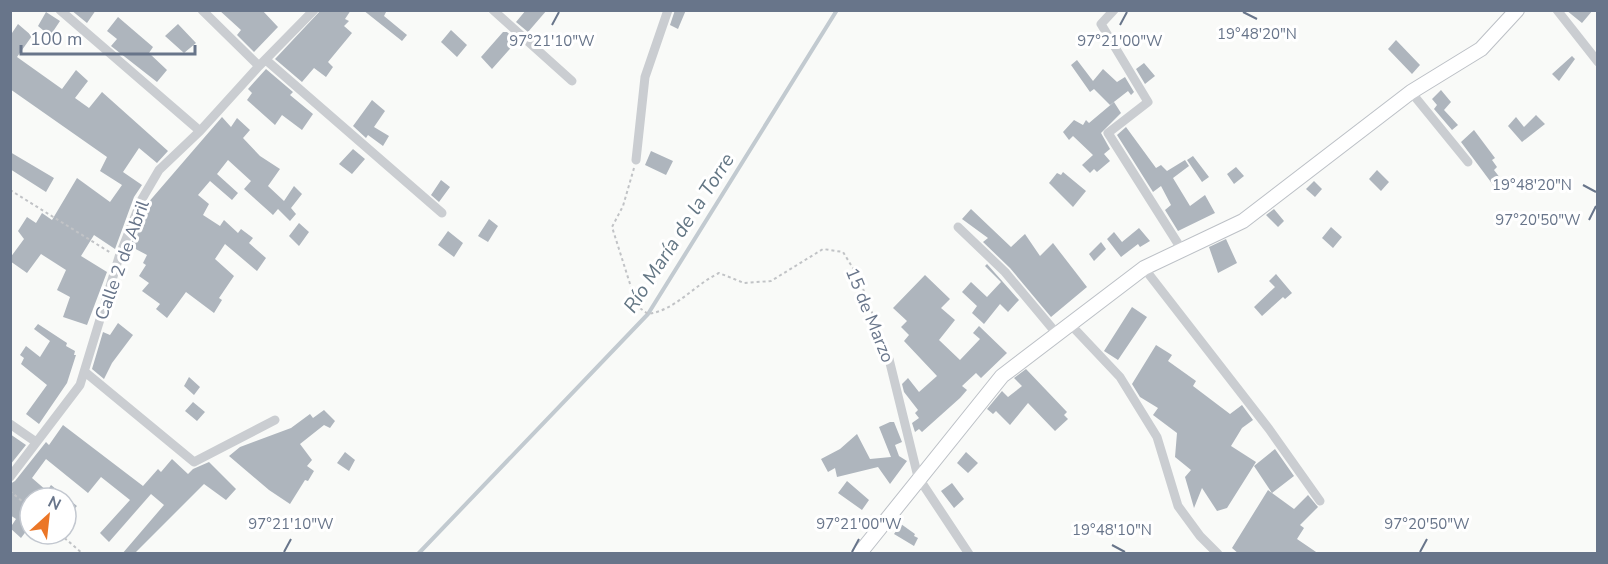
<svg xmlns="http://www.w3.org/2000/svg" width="1608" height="564" font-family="'Nunito Sans',sans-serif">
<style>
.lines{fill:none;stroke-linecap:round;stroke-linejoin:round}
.stream{stroke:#c2cad0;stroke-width:4}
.building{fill:#aeb5bd}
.secondary-casing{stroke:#bcc0c6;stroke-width:16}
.path{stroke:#c1c3c6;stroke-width:2;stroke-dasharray:3 3;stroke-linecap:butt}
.minor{stroke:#cacdd1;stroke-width:9}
.secondary{stroke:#fff;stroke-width:14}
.ticks{fill:none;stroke:#68758a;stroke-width:2}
.labels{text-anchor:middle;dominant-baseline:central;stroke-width:6;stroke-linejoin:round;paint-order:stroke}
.street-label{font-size:18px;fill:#68758a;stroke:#fff}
.water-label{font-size:20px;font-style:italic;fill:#637684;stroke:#fff}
.ticks-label{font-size:15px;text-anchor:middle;fill:#68758a;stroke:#fff;stroke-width:6;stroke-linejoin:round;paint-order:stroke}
</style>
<rect width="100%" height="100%" fill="#f9faf8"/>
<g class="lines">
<path class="stream" d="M418 554 648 314 837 10"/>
</g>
<path class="building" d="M71 10H96L87 23Z
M219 10H262L278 27 254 52 237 35 241 30Z
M321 10H351L345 19 349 21 344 26 352 33 328 62 333 67 326 77 314 68 302 82 275 59Z
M363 10H387L384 16 407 35 402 41Z
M526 10H547L528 32 516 22Z
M675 10H686L678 29 670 25Z
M1566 10H1593L1582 23Z
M46 12 60 21 50 36 38 26Z
M118 17 153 47 149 53 167 70 157 82 111 46 117 39 107 31Z
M18 24 32 36 17 57 62 89 76 70 88 81 75 98 89 108 102 92 168 151 157 163 139 148 123 172 142 185 134 197 115 249 94 235 81 256 107 272 87 325 63 317 70 297 57 290 66 270 41 254 27 273 10 261V258L24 239 18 231 27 217 36 223 42 213 52 220 77 178 110 202 122 185 100 171 107 157 10 89V36Z
M178 24 196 43 184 53 165 36Z
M451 30 467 45 457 57 441 42Z
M503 32H507L517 41 492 69 481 57Z
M1396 40 1420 65 1412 74 1388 49Z
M1572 56 1575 59 1559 81 1552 74Z
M1077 60 1093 81 1103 69 1117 82 1125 77 1134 92 1131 95 1128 91 1110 105 1094 89 1090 92 1071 65Z
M1144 63 1155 76 1145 84 1136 69Z
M266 69 293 92 290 95 313 114 302 130 282 115 275 125 247 100 252 93 248 89Z
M1441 90 1451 102 1444 110 1458 125 1452 130 1434 109 1437 105 1432 99Z
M372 100 385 111 374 127 389 136 383 146 368 135 366 138 353 126Z
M1114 102 1121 113 1101 133 1110 149 1104 154 1110 161 1097 172 1094 169 1090 173 1082 165 1093 155 1073 136 1069 140 1063 132 1074 120 1083 125 1086 120 1089 123Z
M1536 115 1545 124 1522 142 1508 126 1516 117 1524 127Z
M222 117 231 127 237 118 250 130 243 138 260 156 280 169 268 186 284 201 294 186 302 194 291 208 296 214 290 221 278 209 273 215 244 189 251 181 228 160 217 174 238 193 232 200 210 181 198 195 209 204 203 215 220 226 224 220 238 233 241 229 253 238 249 243 266 258 257 271 225 244 215 259 234 276 219 298 222 300 214 313 186 292 167 318 156 309 160 304 142 291 149 283 139 276 146 265 143 263 147 255 130 246 147 204Z
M1126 127 1156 168 1161 165 1167 171 1185 160 1189 166 1173 178 1190 206 1205 195 1215 213 1178 231 1165 210 1171 205 1161 186 1153 192 1117 135Z
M1474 130 1495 158 1492 160 1497 167 1494 170 1507 187 1499 193 1461 142Z
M353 149 365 159 352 174 339 164Z
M651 151 673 161 666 175 645 165Z
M10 152 54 178 46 192 10 169Z
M1193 156 1209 177 1202 182 1187 160Z
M1236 167 1244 176 1234 184 1227 174Z
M1377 170 1389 182 1381 191 1369 179Z
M1063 172 1086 191 1073 207 1049 183 1057 173 1061 175Z
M441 180 450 187 439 202 431 195Z
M1314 181 1322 189 1315 197 1306 189Z
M971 209 1011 247 1025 234 1040 256 1053 243 1087 287 1051 317 1010 268 983 242 988 238 962 219Z
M1274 209 1284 221 1278 227 1266 215Z
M489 219 498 226 488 242 478 236Z
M299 223 309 232 299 246 289 236Z
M1331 227 1342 237 1333 248 1322 238Z
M1139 228 1150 241 1140 247 1138 244 1121 257 1107 239 1114 232 1122 242Z
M448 231 463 243 454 257 438 245Z
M1226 239 1237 263 1218 273 1209 247Z
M1101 242 1106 249 1094 261 1089 254Z
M987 264 1019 300 1008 312 1000 304 984 324 972 313 977 306 962 292 971 282 987 297 1001 282 985 266Z
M1276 274 1292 293 1285 299 1283 297 1262 316 1254 307 1275 287 1269 281Z
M925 275 950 299 941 308 955 320 939 340 960 360 980 339 973 333 979 326 1007 353 981 378 976 373 962 386 967 390 960 398 922 432 919 429 915 432 912 423 919 418 915 413 918 410 904 392 902 384 908 378 919 392 937 376 904 341 909 335 901 327 907 321 893 308Z
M1132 307 1147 317 1118 360 1104 351Z
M118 323 133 335 112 363 104 379 92 369 103 332 110 335Z
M38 324 67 343 66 346 75 351 74 355H76L67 383 39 424 26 414 47 385 21 364 24 358 20 355 26 346 40 357 50 341 34 329Z
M1156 345 1172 355 1168 361 1196 381 1193 386 1230 414 1242 405 1253 420 1242 428 1231 446 1256 462 1227 508 1217 511 1202 488 1194 508 1185 477 1191 470 1175 457 1177 433 1153 415 1158 408 1140 397 1132 384Z
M1026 369 1067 412 1064 415 1068 419 1055 431 1028 403 1010 425 996 411 993 414 987 409 1002 391 1008 397 1022 386 1014 378Z
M189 377 200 387 194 395 184 386Z
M193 402 205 412 197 421 185 411Z
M324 410 335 421 330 428 324 425 300 444 312 460 307 466 314 471 308 481 305 480 290 504 269 490 229 456 240 447 291 428 310 414 313 418Z
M890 422H894L902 442 895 445 899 456 907 461 890 484 878 467 837 477 835 468 828 472 821 459 840 449 857 434 870 459 891 457 879 427Z
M63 425 143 486 158 469 161 472 172 459 188 474 193 469 209 462 236 489 226 500 204 484 134 554H122L164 505 151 494 109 542 100 533 130 500 101 477 88 493 46 459 32 478 47 491 51 485 77 506 66 518V498H30V526L21 538 10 528 16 519 10 515V484L15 481 46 442 49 445Z
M10 434 26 445 10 465Z
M1275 449 1294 476 1272 493 1294 509 1308 495 1318 507 1300 525 1304 528 1297 539 1319 554H1239L1232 548 1268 490 1272 493 1254 466Z
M345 452 355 460 349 471 337 463Z
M966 452 978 463 968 473 957 463Z
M847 481 869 500 862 510 838 493Z
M952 483 964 499 954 508 941 491Z
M901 524 915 534 914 536 918 538 914 546 894 534Z"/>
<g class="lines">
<defs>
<path id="secondary" d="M859 554 1002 376 1144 268 1243 221 1411 92 1481 49 1517 10"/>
</defs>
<use href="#secondary" class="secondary-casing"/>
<path class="path" d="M634 168 623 206 612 227 637 306 648 314C676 310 694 285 719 273L744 283 771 281 823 249 843 252 859 278 886 350
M10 190 111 253
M10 491 30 508
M60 534 83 554"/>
<path class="minor" d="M60 10 200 131
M202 10 259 66
M493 10 572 81
M1114 10 1101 24 1148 102 1108 133 1182 250
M1557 10 1598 62
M266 60 442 213
M1411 92 1468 162
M636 160 645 77 668 10
M958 227 1005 272 1057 334
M1144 268 1269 429 1320 501
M1069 323 1120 377 1157 437 1178 506 1200 536 1218 554
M889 359 918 477 969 554
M85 372 194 462 275 420
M10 424 36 442
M10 477 80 385 119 257 142 199 159 170 200 131 259 66 314 10"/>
<use href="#secondary" class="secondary"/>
</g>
<path class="ticks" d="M1243 12 1257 19M552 25 559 12M1120 25 1127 12M1583 185 1596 192M1589 220 1596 206M1112 545 1125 552M284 552 291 539M852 552 859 539M1420 552 1427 539"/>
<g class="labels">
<g class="street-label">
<text transform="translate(122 260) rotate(-70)">Calle 2 de Abril</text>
<text transform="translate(870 315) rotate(68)">15 de Marzo</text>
</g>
<g class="water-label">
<text transform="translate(679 233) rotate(-57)">Río María de la Torre</text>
</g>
</g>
<g class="ticks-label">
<text x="1257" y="39">19°48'20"N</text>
<text x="552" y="46">97°21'10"W</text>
<text x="1120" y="46">97°21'00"W</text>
<text x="1532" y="190">19°48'20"N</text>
<text x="1538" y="225">97°20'50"W</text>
<text x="291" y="529">97°21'10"W</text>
<text x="859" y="529">97°21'00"W</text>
<text x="1427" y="529">97°20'50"W</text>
<text x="1112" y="535">19°48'10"N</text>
</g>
<rect width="1608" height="564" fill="none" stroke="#68758a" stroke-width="24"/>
<g transform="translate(48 516) rotate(27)"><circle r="28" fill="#ffffff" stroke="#c3c8d0" stroke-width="1.5"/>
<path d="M0-4.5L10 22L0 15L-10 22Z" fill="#eb7627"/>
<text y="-9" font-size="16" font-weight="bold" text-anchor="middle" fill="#68758a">N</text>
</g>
<path d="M21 45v9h174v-9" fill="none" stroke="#68758a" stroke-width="3"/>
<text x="30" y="45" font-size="18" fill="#68758a" stroke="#ffffff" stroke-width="4.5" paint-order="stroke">100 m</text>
</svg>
